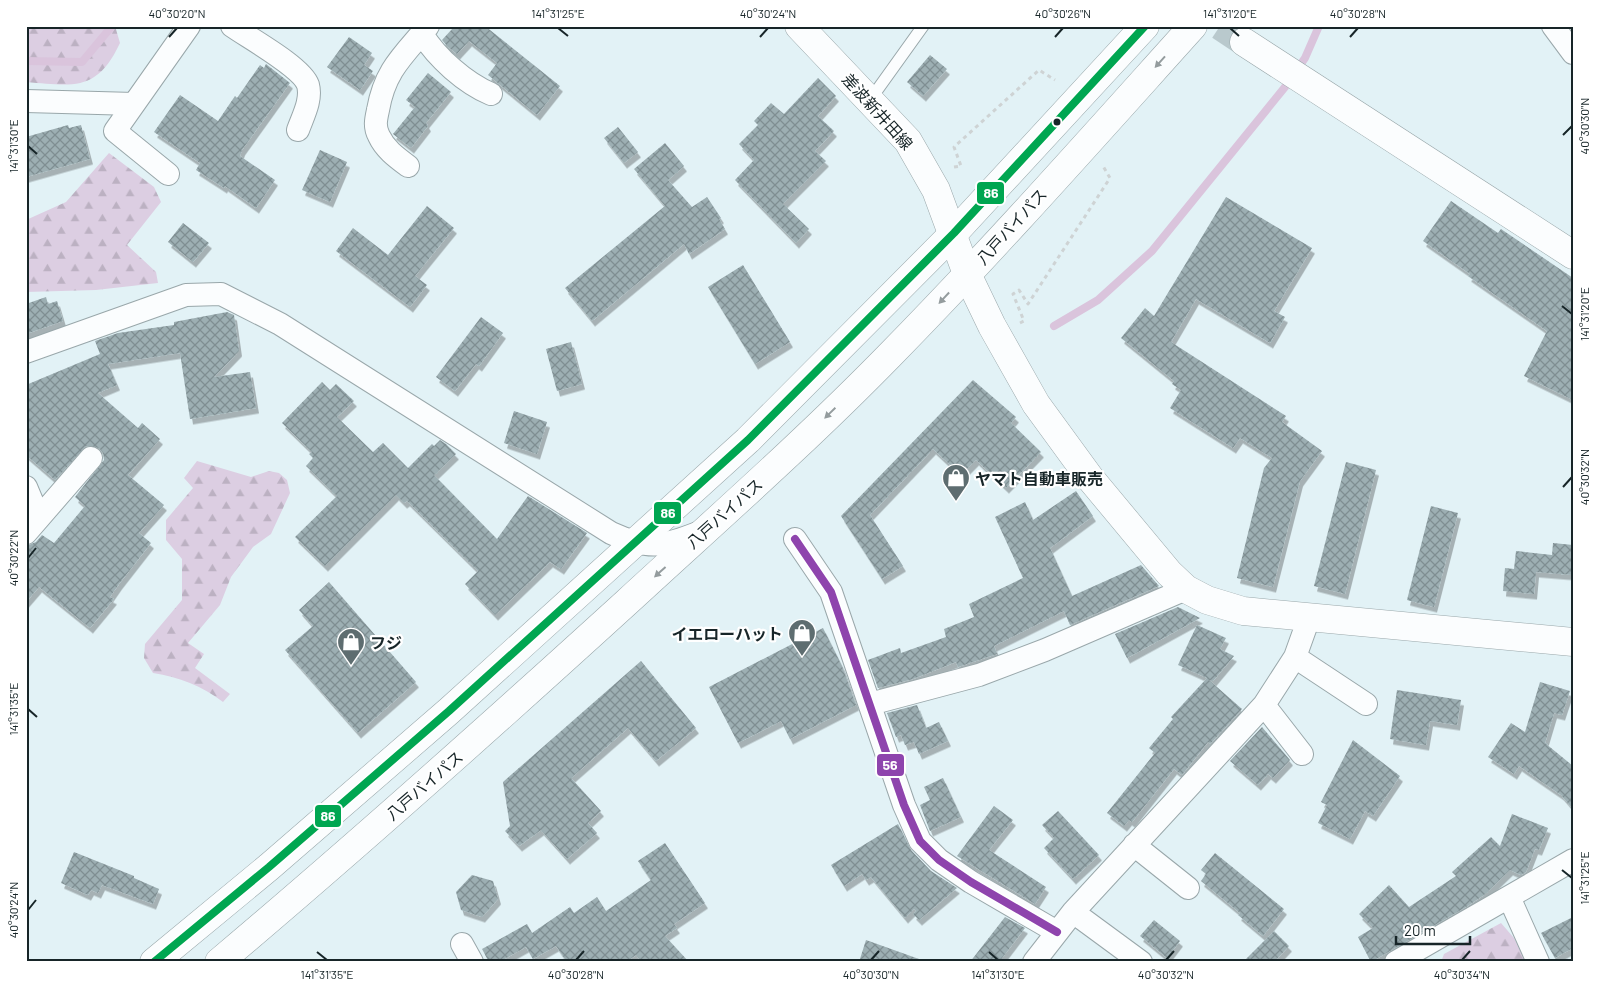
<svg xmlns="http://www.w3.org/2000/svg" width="1599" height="988" font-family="Barlow,'Noto Sans JP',sans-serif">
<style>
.forest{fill:url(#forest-firs)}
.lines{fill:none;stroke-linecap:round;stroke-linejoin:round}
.stream{stroke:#dac4dc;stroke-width:8}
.building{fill:url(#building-cross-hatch);filter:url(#shadow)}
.secondary-tunnel{stroke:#b9c9cd;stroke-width:28;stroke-dasharray:28 14;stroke-linecap:butt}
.lane-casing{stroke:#99a7aa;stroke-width:13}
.street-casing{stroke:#99a7aa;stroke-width:24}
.secondary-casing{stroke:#99a7aa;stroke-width:29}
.highway-casing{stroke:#99a7aa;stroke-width:29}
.path{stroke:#ced3d4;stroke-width:3;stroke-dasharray:4 4;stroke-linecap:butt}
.lane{stroke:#fbfdfe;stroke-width:11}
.street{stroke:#fbfdfe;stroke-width:22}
.secondary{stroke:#fbfdfe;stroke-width:28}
.highway{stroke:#fbfdfe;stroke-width:28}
.bus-1-casing{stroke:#fff;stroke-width:11}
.bus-2-casing{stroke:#fff;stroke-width:11}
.bus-1{stroke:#00a651;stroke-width:8}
.bus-2{stroke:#8e44ad;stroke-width:8}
.oneway{fill:#949c9e}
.ticks{fill:none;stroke:#172528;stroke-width:2}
.bus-dot{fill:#172528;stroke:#fff;stroke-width:2}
.labels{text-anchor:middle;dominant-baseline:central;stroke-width:4.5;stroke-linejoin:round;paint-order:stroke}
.street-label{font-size:16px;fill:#172528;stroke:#fff}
.poi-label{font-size:16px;font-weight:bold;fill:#172528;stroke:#fff;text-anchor:start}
.line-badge{stroke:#fff;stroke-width:2}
.badge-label{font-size:14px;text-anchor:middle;font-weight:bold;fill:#fff}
.neatline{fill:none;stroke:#172528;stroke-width:2}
.ticks-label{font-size:12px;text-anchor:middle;fill:#172528}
</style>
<defs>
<pattern id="forest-firs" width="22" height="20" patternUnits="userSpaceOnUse" patternTransform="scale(1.25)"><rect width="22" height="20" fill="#dccee2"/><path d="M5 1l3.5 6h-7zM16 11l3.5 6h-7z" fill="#bcb1c2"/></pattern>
<pattern id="building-cross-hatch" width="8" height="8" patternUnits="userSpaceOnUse" patternTransform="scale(1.25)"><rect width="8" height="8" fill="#9dafb3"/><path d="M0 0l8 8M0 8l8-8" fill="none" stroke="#7f8e92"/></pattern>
<filter id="shadow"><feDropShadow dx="3" dy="5.5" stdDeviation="0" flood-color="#0004"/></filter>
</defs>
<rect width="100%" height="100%" fill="#e2f2f6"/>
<path class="forest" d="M26 26H115L120 43C97 92 74 86 26 82Z
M109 153 154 187 161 202 127 245 156 272 158 283 96 290 26 292V220L66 202Z
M197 461 251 477 269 471 279 473 287 480 290 493 271 534 253 547 231 577 220 605 188 643 204 654 195 668 230 694 223 702C202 686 179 677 153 673L144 658 145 644 182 600V559L166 540V520L193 488 184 478Z
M1501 923 1514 938 1526 962H1441L1444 954Z"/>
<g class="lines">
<path class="stream" d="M26 61 82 62 112 26
M1054 326 1098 300 1152 251 1285 87 1305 58 1319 26"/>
</g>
<path class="building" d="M450 26H485L560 86 537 115 488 75 497 63 469 41 457 54 447 46 442 40 453 28Z
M349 37 372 53 364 65 373 71 360 90 327 67Z
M930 55 947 69 923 96 907 82Z
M266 64 290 83 242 150 240 156 275 180 256 208 225 186 224 188 196 170 200 163 154 132 180 95 218 121 235 96 237 98 260 65 264 68Z
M428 73 451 92 426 123 428 126 411 148 393 134 415 107 406 100Z
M818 78 836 96 818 116 834 131 815 151 826 161 783 204 809 229 796 243 735 180 754 160 739 144 758 125 754 121 771 103 784 114Z
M68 125 69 128 81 125 90 159 26 177V137Z
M618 127 638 152 624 163 604 138Z
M665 143 684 166 668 180 692 207 707 197 721 218 719 219 725 229 689 254 684 244 592 321 565 288 665 206 634 169Z
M320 150 347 162 330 202 302 190Z
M1226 197 1312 248 1274 311 1285 317 1270 343 1196 299 1171 342 1286 416 1282 422 1322 451 1300 481 1273 587 1237 578 1264 468 1272 458 1240 438 1233 448 1170 408 1181 390 1172 384 1174 381 1121 338 1145 308 1154 316Z
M1451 201 1498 233 1501 229 1573 278V400L1524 376 1547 331 1468 276 1470 274 1423 241Z
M427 206 454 228 415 276 427 285 410 307 336 251 353 228 388 255Z
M183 223 209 243 193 262 168 242Z
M743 265 790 342 755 364 708 287Z
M46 297 48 304 57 301 63 321 26 334V304Z
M227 312 234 315 239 351 214 377 250 372 256 408 190 419 180 353 108 364 117 385 98 393 138 428 142 423 160 439 128 475 164 505 139 533 151 543 119 584 110 597 114 599 90 628 39 587 26 602V546L36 542 42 535 54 543 85 506 75 497 104 460 103 453 99 448 86 446 55 480 26 455V385L100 354 95 341 118 333 174 325V322Z
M481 317 503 333 479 366 476 364 455 391 436 377Z
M571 342 582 384 557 391 546 349Z
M973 380 1016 417 1011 423 1041 452 1006 488 976 460 961 475 933 449 870 515 903 566 882 579 841 516Z
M322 382 330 390 336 384 354 401 337 417 373 452 383 443 408 468 432 444 434 446 440 440 446 444 456 454 434 475 497 539 528 496 587 533 561 569 550 562 495 615 465 584 478 571 407 501 404 503 396 495 325 566 295 537 337 496 306 466 313 458 309 454 312 452 282 423Z
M514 411 547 422 537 454 504 443Z
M1346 462 1376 470 1345 594 1314 586Z
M1076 491 1093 516 1050 548 1072 596 1141 565 1159 586 1070 625 1064 611 994 646 997 654 958 667 956 662 913 679 878 688 868 660 900 648 901 653 946 637 944 629 974 617 969 604 1023 578 995 517 1025 502 1033 520Z
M1431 506 1458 513 1434 607 1407 600Z
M1553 543 1573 545V575L1536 572 1534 594 1503 591 1505 568 1514 569 1516 551 1552 555Z
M329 582 416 682 358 733 285 650 313 626 299 610Z
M1178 607 1200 618 1127 658 1115 634Z
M1197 625 1226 638 1220 649 1234 656 1213 681 1209 680 1242 709 1210 744 1208 742 1182 775 1174 769 1132 822 1129 820 1124 826 1107 813 1155 753 1149 748 1173 719 1171 717 1207 678 1178 665Z
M823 628 842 666 856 705 790 739 781 721 738 743 709 687Z
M641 661 696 728 656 761 628 728 571 778 601 811 588 823 597 833 567 859 541 830 519 846 505 831 510 826 503 782Z
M1540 682 1570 691 1562 715 1554 713 1545 743 1573 766V809L1561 795 1519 766 1514 774 1488 757 1511 723 1525 732Z
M1397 690 1461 700 1457 725 1430 721 1426 745 1390 739Z
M917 705 926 728 939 722 948 741 919 754 914 742 905 745 901 735 896 737 887 713Z
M1262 727 1290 760 1273 778 1268 774 1258 785 1230 761Z
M1353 740 1400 776 1373 816 1365 811 1350 839 1318 823 1327 805 1321 802Z
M943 778 961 817 930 831 920 805 930 800 924 787Z
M994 806 1013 820 989 850 1046 887 1035 904 957 856Z
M1058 811 1099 855 1073 879 1044 848 1054 838 1042 825Z
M1512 814 1548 828 1539 850 1535 849 1526 872 1521 875 1510 870 1484 895 1466 907 1371 962 1358 937 1373 928 1359 914 1389 885 1409 907 1456 876 1452 872 1491 837 1500 846Z
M898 824 911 850 931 871 957 888 919 920 913 914 916 911 914 909 905 918 871 877 866 880 862 874 844 886 831 865Z
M665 843 705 903 674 924 677 928 665 936 689 962H642L636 955 626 962H567L556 946 533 959 526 947 499 962H489L482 949 527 924 532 933 570 907 574 913 597 897 606 911 651 880 638 861Z
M74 852 134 876V878L159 889 153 904 102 885 98 893 91 890 88 895 61 883Z
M1215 853 1284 909 1263 936 1238 915 1240 913 1201 881 1206 874 1201 870Z
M472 875 493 881 498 899 482 917 461 910 456 892Z
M1005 917 1025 928 999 962H970Z
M1573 917V948L1555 958 1541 933Z
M1154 920 1180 941 1167 958 1140 936Z
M1274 931 1289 946 1274 962H1243Z
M866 940 919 959 918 962H859Z"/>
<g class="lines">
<path class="secondary-tunnel" d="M1220 26 1244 42"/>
<defs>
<path id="lane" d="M870 100 923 26"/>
<path id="street" d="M232 26C249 38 302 67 308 85 312 100 303 116 298 130
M1553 26 1573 53
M422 34C437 58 465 83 491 94
M26 101 134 104
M408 166C396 157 385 149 379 136 374 127 376 119 378 110 385 70 403 56 428 26
M168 174 115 131 189 26
M26 352 186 295 221 294 280 324 611 533C648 550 663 547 700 532
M26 487 39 518
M26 533 91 458
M795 539 831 592 904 805 920 841 939 860 971 882 1057 932
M1295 657 1366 704
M870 704 979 675 1045 650 1186 589
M1264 705 1302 754
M1134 845 1188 888
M1509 897 1538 962
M1073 912 1141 962
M462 944 472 962
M1034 962 1073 912 1264 705 1295 657 1309 618
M1396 962 1573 860"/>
<path id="secondary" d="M799 26 908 141 936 190 967 274 992 326 1036 404 1090 478 1169 573 1186 589 1207 600 1243 611 1573 642
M1244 42 1573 255"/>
<path id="highway" d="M154 962 269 867 449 711 748 440 954 233 1145 26
M219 962C358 845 493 724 627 602 715 521 805 442 889 356 994 249 1093 137 1193 26"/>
</defs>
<use href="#lane" class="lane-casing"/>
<use href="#street" class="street-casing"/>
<use href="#secondary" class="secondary-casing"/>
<use href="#highway" class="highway-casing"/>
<path class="path" d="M954 167 961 166 954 147 1039 70 1055 80
M1020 323 1024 321 1013 294 1019 290 1028 304 1110 178 1103 166"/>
<use href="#lane" class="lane"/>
<use href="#street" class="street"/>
<use href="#secondary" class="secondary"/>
<use href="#highway" class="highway"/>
<defs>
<path id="bus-1" d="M154 962 269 867 449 711 748 440 954 233 1145 26"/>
<path id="bus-2" d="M795 539 831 592 904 805 920 841 939 860 971 882 1057 932"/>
</defs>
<use href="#bus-1" class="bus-1-casing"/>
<use href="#bus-2" class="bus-2-casing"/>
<use href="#bus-1" class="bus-1"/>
<use href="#bus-2" class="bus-2"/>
</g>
<defs><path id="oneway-solid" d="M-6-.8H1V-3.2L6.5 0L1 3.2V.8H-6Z" transform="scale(1.25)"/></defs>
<g class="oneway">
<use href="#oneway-solid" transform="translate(1160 62) rotate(132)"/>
<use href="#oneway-solid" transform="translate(944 298) rotate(133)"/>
<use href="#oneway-solid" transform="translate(830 413) rotate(136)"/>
<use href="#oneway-solid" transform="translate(660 572) rotate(138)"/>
</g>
<path class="ticks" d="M558 28 568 36M1230 28 1239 36M169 37 177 28M760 37 768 28M1055 37 1063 28M1350 37 1358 28M1563 135 1572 126M28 146 37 154M1562 306 1572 314M1563 487 1572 477M28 558 36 548M28 709 37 717M1562 870 1572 878M28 910 36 900M317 952 327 960M989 952 998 960M576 960 584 951M871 960 879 951M1166 960 1174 951M1462 960 1470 951"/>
<defs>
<symbol id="shop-pin" viewBox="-11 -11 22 30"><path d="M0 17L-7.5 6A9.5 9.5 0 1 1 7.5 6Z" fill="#5e6d70" stroke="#fff"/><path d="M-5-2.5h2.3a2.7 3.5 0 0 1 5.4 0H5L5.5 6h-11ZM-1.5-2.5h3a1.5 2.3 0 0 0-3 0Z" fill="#fff"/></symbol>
</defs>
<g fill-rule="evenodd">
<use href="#shop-pin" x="940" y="462" width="32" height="43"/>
<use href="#shop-pin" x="786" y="617" width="32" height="43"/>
<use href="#shop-pin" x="335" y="626" width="32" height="43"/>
</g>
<circle class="bus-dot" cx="1057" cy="122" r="4.5"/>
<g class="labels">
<g class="street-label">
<text transform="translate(878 111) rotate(48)">差波新井田線</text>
<text transform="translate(1011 226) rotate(-48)">八戸バイパス</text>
<text transform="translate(724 513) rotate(-42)">八戸バイパス</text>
<text transform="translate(424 785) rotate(-41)">八戸バイパス</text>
</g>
<g class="poi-label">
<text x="975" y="478">ヤマト自動車販売</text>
<text x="783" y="633" text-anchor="end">イエローハット</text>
<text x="370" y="642">フジ</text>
</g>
</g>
<g class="line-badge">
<rect x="976" y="181" width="29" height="24" rx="5" fill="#00a651"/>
<rect x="653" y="501" width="29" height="24" rx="5" fill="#00a651"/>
<rect x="876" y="753" width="29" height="24" rx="5" fill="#8e44ad"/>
<rect x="314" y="804" width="28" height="24" rx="5" fill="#00a651"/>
</g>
<g class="badge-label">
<text x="991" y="198">86</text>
<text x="668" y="518">86</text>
<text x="890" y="770">56</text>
<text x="328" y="821">86</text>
</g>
<rect width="1599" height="988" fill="none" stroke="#ffffff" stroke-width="55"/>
<path d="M1396 936v8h74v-8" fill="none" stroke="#172528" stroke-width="2.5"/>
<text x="1404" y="936" font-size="15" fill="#172528" stroke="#ffffff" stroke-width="4" paint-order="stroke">20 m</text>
<rect x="28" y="28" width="1544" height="932" class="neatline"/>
<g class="ticks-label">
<text x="177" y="18">40°30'20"N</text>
<text x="558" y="18">141°31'25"E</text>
<text x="768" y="18">40°30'24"N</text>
<text x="1063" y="18">40°30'26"N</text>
<text x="1230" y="18">141°31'20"E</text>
<text x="1358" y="18">40°30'28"N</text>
<text transform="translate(1585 126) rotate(-90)" y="4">40°30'30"N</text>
<text transform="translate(14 146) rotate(-90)" y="4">141°31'30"E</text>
<text transform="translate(1585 314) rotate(-90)" y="4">141°31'20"E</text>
<text transform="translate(1585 477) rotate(-90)" y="4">40°30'32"N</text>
<text transform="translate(14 558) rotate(-90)" y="4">40°30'22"N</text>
<text transform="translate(14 709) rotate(-90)" y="4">141°31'35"E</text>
<text transform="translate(1585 878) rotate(-90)" y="4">141°31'25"E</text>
<text transform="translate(14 910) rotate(-90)" y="4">40°30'24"N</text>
<text x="327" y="979">141°31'35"E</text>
<text x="576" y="979">40°30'28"N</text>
<text x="871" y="979">40°30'30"N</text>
<text x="998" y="979">141°31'30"E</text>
<text x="1166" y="979">40°30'32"N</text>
<text x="1462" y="979">40°30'34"N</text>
</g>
</svg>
